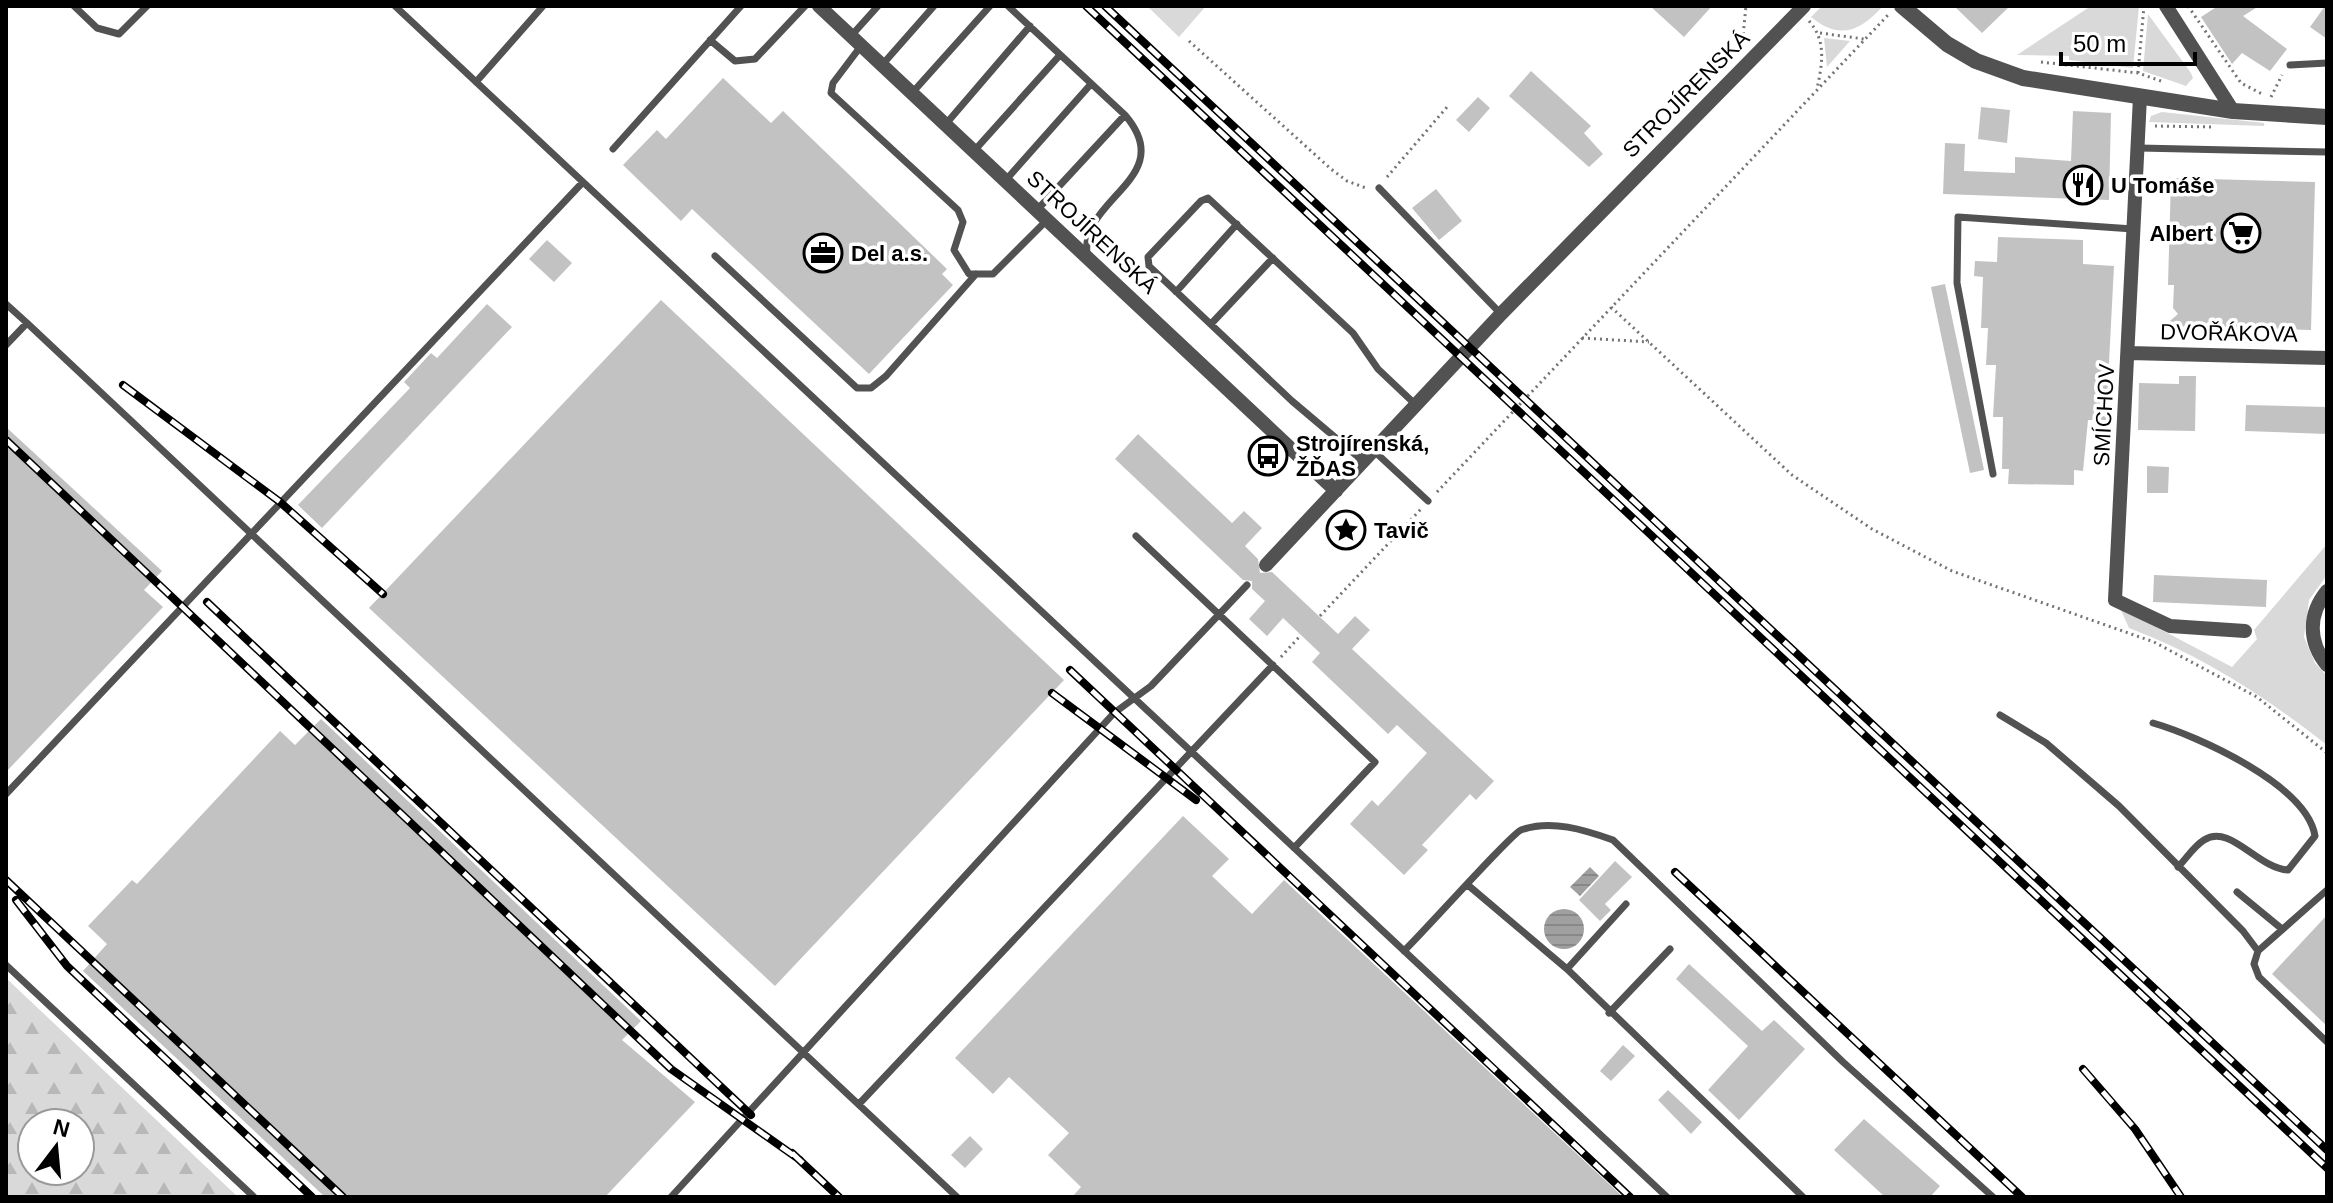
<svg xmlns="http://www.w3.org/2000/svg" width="2333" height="1203" font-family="Helvetica,sans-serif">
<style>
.green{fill:#d9d9d9}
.forest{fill:url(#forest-firs);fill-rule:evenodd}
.water{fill:url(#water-rules)}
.building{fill:#c2c2c2}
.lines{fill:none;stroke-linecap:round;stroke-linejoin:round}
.path{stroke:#747474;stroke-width:3;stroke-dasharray:2 4;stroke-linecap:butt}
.service{stroke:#525252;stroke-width:7}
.minor{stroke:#525252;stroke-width:14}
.tertiary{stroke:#525252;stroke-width:16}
.rail-casing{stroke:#000;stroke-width:8}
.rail{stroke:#fff;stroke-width:5;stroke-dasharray:15;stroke-linecap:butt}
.labels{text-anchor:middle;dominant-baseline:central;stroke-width:7;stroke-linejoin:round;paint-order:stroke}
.street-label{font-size:22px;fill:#000;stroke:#fff}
.poi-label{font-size:22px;font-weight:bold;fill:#000;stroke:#fff;text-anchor:start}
</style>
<defs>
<pattern id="forest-firs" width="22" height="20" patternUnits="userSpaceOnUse" patternTransform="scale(2)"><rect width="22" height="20" fill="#d9d9d9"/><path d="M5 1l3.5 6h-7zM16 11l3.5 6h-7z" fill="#b8b8b8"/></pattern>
<pattern id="water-rules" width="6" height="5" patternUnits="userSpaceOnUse" patternTransform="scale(2)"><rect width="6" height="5" fill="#a0a0a0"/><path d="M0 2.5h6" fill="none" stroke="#888"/></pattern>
</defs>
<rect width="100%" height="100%" fill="#fff"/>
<path class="green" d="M1147 6H1206L1179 37Z
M1822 6H1883C1860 32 1839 40 1811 17Z
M2091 6H2139L2133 68 2069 60V56L2017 55Z
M2148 14 2191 73 2193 78 2186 86 2143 71Z
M1824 38 1850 41 1827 67Z
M2162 112 2264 123V126L2149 122 2151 116Z
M2327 544V575L2309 600 2304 637 2315 663 2327 676V745C2264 696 2203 656 2129 628L2120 608 2232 667 2257 639 2254 630Z"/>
<path class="forest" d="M6 978 238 1197H6ZM32 1123H80V1171H32Z"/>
<path class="water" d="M1590 867 1599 876 1580 896 1570 887Z
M1544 929a20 20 0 1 1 40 0a20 20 0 1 1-40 0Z"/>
<path class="building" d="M1650 6H1712L1684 37Z
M1954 6H2010L1982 33Z
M2218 6H2259L2243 16 2287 49 2270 71 2242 53 2232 64 2201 17Z
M2325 6H2327V39L2310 27Z
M1531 71 1591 126 1584 133 1603 154 1589 167 1509 96Z
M723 78 771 123 783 111 947 269 942 274 953 285 869 374 692 209 681 221 623 165 657 130 666 139Z
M1478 97 1490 108 1469 132 1456 120Z
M1981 107 2010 110 2007 143 1978 139Z
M2073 111 2111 113 2109 200 1943 194 1945 143 1965 144 1964 171 2015 173V157L2071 161Z
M2171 178 2315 182 2311 330 2164 326 2178 314 2173 308 2174 285H2168Z
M1436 189 1462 221 1439 240 1412 208Z
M1998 237 2083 240V264L2114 266 2106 420H2088L2083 471 2074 470V485L2008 484 2009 469H2002L2003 417H1993L1996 365H1986L1988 328H1981L1983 277 1974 276 1975 261 1997 262Z
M547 240 572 263 554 282 529 259Z
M1945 284 1984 470 1970 473 1931 287Z
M661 300 1064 680 775 986 369 608Z
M487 304 512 327 322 528 298 505 410 388 404 382 431 353 437 358Z
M2179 376H2196L2195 431 2138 430 2139 383 2179 384Z
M2246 405 2327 407V434L2245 431Z
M6 427 162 571 144 590 163 607 6 772Z
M1138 434 1232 523 1244 511 1262 528 1245 546 1258 559 1260 573 1272 572 1338 634 1355 616 1370 630 1352 649 1494 781 1476 800 1470 794 1422 845 1428 850 1404 875 1350 824 1372 800 1378 806 1427 753 1397 725 1388 734 1312 662 1320 653 1283 618 1267 636 1249 619 1265 601 1252 589V581L1243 580 1115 459Z
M2147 466 2169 467 2168 493H2147Z
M2154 575 2267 580 2266 607 2153 602Z
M321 719 641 1021 622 1040 695 1102 605 1197H325L83 971 107 944 88 926 132 880 137 884 280 731 295 745Z
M1183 816 1229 859 1212 876 1252 914 1284 880 1623 1197H1072L1081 1187 1048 1155 1069 1133 1009 1077 993 1094 955 1058Z
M1615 861 1632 877 1605 904 1611 910 1600 921 1579 900Z
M2327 915V1026L2272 974Z
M1689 964 1762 1031 1774 1020 1805 1049 1739 1120 1708 1090 1748 1046 1676 979Z
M1623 1045 1635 1056 1611 1081 1600 1071Z
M1668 1090 1702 1122 1691 1134 1658 1100Z
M1864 1119 1940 1186 1930 1197H1885L1834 1150Z
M970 1136 983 1149 965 1168 951 1155Z"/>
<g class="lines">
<path class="path" d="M2188 6 2241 83 2264 95
M1809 21C1827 41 1822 65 1817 89
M1820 33 1864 39
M1189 41 1331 169 1347 181 1366 188
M1742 46 1746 6
M2041 62 2138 73 2164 82
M2138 73 2144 6
M2271 97 2282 75
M2155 126 2215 127
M1387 177 1447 107
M1611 307 1792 475 1872 529 1952 571 2154 642 2257 697 2327 753
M1582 338 1649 342
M1437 492 1888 15
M1320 616 1421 509
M1281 657 1300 636"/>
<path class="service" d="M74 6 97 28 119 34 147 6
M395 6 1667 1197
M1008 6 1125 115C1179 178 1080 198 1087 254
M851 36 878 6
M710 40 735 61 755 59 805 6
M861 46 833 83 831 93 958 210 963 222 954 250 969 274H993L1047 220
M882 65 934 6
M2290 65 2327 63
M476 82 543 6
M912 93 990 6
M945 125 1030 26
M2139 148 2327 152
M613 149 741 6
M974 151 1060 55
M1005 181 1091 84
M1379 188 1501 314
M1037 210 1125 115
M715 256 857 388H871L886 376 976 274
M1176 292 1237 224
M6 304 27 323
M1211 324 1273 258
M6 345 27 323 957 1197
M1374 451 1428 501
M1363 461 1292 401 1149 266 1148 257 1201 201 1208 198 1353 333 1378 369 1416 405
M1993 474 1957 283 1958 217 2133 229
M1136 536 1375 762 1294 848
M2000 715 2046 743 2119 806 2243 931 2258 951
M2153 723C2198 736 2307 785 2315 836L2288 870C2257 868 2230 823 2204 840 2194 846 2186 859 2178 867
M6 794 583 182
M1469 886 1567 969 1803 1197
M2327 890 2258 951 2254 964 2259 977 2327 1042
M2237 892 2282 929
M1404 951C1421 935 1512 833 1521 830 1551 819 1585 830 1613 840L1843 1062 1993 1197
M6 965 254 1197
M1567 969 1626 904
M1609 1013 1670 949
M859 1104 1273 665
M671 1197 1114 713 1151 686 1247 585"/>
<path class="minor" d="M819 6 1336 491
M2166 6 2233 111
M2140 97 2115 600 2170 626 2245 631
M2129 353 2327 358
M1266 565 1501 314 1804 6
M2327 591C2308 614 2308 642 2327 665"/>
<path class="tertiary" d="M1902 6 1947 44 1976 61 2023 78 2233 111 2327 117"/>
<defs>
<path id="rail" d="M1086 6 2327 1168
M1105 6 2327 1150
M123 385 280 502 383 594
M6 440 671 1069 800 1160
M207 602 751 1115
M1070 670 1630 1197
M1052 693 1196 800
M1675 872 2022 1197
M6 880 343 1197
M16 900 67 966 312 1197
M2083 1069 2135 1129 2181 1197
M792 1153 839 1197"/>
</defs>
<use href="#rail" class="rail-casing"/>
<use href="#rail" class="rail"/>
</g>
<defs>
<symbol id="restaurant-ring" viewBox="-11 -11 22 22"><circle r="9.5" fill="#fff" stroke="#000" stroke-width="1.5"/><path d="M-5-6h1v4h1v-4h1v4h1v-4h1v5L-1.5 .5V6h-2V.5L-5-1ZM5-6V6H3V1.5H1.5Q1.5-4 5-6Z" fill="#000"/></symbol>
<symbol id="supermarket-ring" viewBox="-11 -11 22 22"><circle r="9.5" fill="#fff" stroke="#000" stroke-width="1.5"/><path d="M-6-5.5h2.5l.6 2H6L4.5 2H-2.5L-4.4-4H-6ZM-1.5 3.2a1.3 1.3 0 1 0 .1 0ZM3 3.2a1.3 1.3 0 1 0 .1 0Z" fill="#000"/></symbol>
<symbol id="office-ring" viewBox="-11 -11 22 22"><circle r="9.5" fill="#fff" stroke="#000" stroke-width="1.5"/><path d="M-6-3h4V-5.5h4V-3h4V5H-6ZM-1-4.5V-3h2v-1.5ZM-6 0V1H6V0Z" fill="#000"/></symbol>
<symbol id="bus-ring" viewBox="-11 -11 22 22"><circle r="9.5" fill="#fff" stroke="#000" stroke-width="1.5"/><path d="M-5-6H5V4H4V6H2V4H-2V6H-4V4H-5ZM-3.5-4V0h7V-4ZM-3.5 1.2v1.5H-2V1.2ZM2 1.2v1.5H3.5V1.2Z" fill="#000"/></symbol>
<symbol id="sight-ring" viewBox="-11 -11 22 22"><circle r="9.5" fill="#fff" stroke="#000" stroke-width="1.5"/><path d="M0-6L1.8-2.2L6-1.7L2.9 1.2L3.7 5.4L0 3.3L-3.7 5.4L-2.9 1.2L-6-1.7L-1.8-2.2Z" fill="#000"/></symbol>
</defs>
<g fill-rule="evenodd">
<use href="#restaurant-ring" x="2061" y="163" width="44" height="44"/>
<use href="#supermarket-ring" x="2219" y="211" width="44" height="44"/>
<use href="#office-ring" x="801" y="231" width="44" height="44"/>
<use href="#bus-ring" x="1246" y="434" width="44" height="44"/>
<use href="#sight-ring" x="1324" y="508" width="44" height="44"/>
</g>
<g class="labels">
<g class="street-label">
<text transform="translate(1686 94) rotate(-45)">STROJÍRENSKÁ</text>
<text transform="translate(1092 232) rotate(43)">STROJÍRENSKÁ</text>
<text transform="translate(2229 333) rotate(1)">DVOŘÁKOVA</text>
<text transform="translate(2104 415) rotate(-87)">SMÍCHOV</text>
</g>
<g class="poi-label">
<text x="2111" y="185">U Tomáše</text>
<text x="2213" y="233" text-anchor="end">Albert</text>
<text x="851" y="253">Del a.s.</text>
<text x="1296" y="443">Strojírenská,<tspan x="1296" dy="25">ŽĎAS</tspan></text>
<text x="1374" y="530">Tavič</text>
</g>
</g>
<rect width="2333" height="1203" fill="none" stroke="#000000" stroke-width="16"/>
<g transform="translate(56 1147) rotate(16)"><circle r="38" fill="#ffffff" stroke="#999999" stroke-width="2"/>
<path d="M0-6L14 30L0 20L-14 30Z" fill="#000000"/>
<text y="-12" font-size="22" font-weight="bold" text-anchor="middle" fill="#000000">N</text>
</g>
<path d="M2061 52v12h134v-12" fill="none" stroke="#000000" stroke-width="4"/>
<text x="2073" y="52" font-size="24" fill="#000000" stroke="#ffffff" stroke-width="6" paint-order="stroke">50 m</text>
</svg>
